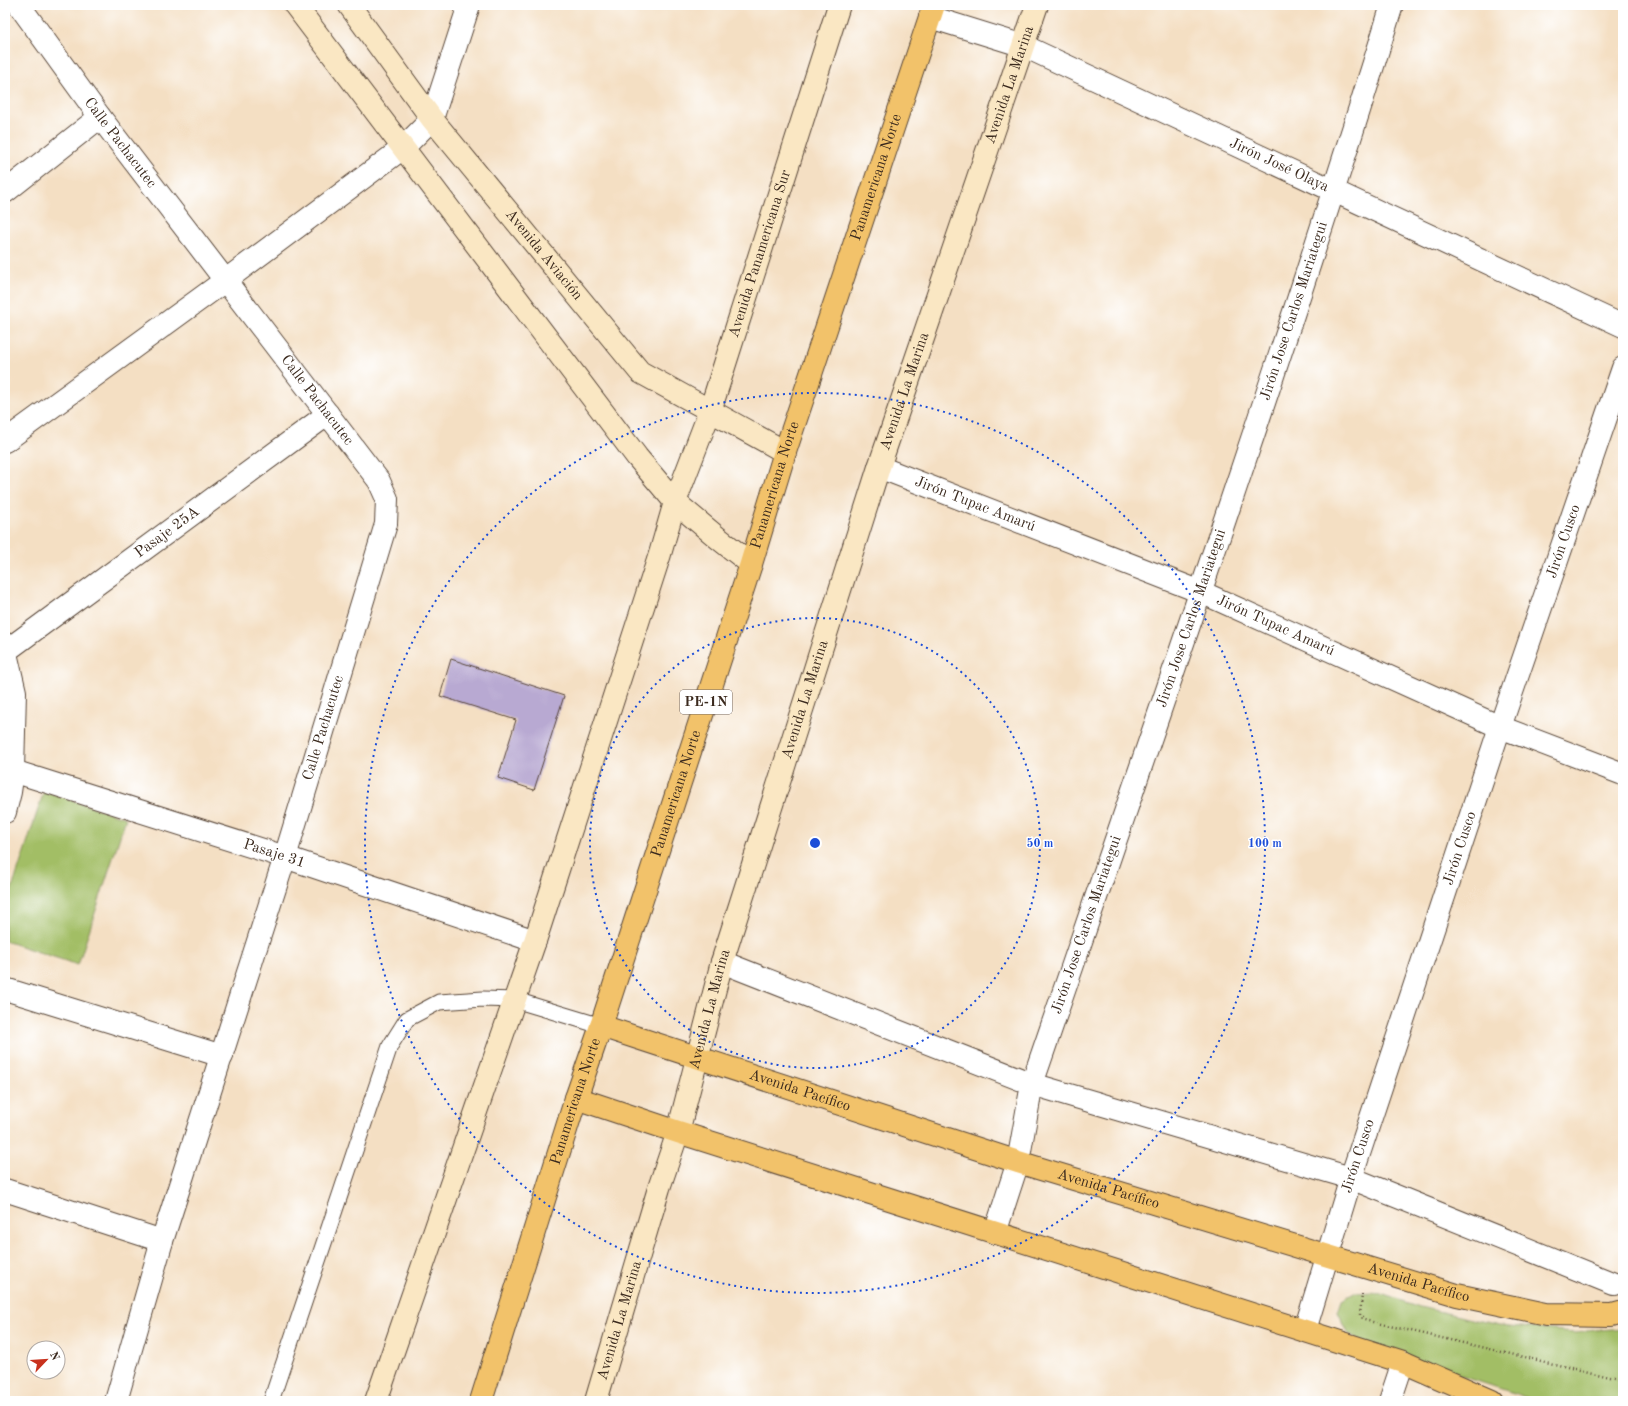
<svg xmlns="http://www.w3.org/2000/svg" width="1628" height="1406" font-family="'Old Standard TT',serif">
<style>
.green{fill:#a2be65;stroke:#6e7442}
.building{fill:#b8a9d2}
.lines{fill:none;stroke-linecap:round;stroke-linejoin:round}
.lane-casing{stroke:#574537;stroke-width:17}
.street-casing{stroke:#574537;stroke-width:24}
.secondary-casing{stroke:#574537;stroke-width:24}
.primary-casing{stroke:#574537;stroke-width:24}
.highway-casing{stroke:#574537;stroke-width:24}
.path{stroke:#574537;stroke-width:2.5;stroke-dasharray:1 3;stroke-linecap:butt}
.lane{stroke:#fff;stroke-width:15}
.street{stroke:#fff;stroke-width:22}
.secondary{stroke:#fae7c3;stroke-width:22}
.primary{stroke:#f2c26a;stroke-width:22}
.highway{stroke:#f2c26a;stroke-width:22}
.ring{fill:none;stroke:#1d4ed8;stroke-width:2;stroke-dasharray:2 4}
.labels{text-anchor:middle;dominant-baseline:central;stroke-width:3;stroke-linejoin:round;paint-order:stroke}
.shield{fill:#fff;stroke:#766a62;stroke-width:1}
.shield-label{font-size:14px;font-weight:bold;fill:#3b2a1e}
.street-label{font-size:15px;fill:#3b2a1e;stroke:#fff}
.centre{fill:#1d4ed8;stroke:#fff;stroke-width:2}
.ring-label{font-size:12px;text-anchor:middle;font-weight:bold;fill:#1d4ed8;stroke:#fff;stroke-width:3;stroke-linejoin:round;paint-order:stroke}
</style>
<rect width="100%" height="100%" fill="#fff"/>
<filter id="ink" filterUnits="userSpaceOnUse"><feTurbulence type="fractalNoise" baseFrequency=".025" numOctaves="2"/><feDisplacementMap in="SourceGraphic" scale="8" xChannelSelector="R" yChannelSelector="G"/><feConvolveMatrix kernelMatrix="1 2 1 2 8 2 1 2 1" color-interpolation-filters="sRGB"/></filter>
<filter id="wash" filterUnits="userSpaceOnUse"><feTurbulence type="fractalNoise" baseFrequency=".012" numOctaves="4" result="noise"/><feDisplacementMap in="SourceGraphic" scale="16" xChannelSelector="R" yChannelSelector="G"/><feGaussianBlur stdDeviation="0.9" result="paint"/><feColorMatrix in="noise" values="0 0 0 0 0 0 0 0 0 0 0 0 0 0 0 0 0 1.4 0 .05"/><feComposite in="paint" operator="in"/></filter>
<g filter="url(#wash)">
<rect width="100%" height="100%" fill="#f4dfc3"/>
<path class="green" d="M44 791 126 818 78 965 5 941V910Z
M1372 1291 1420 1307 1498 1325 1574 1332 1623 1328V1401H1538L1367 1345 1349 1335 1338 1312 1342 1300 1356 1292Z"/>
<g id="blocks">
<path class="building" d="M451 659 564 696 534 790 498 778 516 720 440 696Z"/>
</g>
</g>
<g filter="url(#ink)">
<use href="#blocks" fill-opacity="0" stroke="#574537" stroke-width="1"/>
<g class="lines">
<defs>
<path id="lane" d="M273 1401 272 1398 390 1046 407 1019 439 1002 483 999 515 1000 601 1026"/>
<g id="street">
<path id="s1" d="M19 5 100 117 379 481 387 499 386 524 285 857 162 1241 116 1401"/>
<path id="s2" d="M930 17 1024 46 1623 326"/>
<path d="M5 192 100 117"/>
<path d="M5 441 226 280 403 148 432 119 469 5"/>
<path id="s3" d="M879 467 1201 592 1500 727 1623 774"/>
<path d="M5 649 15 692 13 771 10 792 5 812"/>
<path id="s4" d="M6 651 328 414"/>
<path id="s5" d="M13 771 285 857 535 941"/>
<path d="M722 962 1032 1084 1351 1178 1614 1284"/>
<path d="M5 989 222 1056"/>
<path d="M5 1190 162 1241"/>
<path id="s6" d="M995 1233 1018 1162 1032 1084C1155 725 1280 367 1392 5"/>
<path id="s7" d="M1305 1330 1351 1178 1500 727 1623 368"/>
<path d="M1390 1401 1403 1362"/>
</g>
<g id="secondary">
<path d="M295 5 637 457 675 502 718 538 751 564"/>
<path id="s8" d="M349 5 432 119 640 372 785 452"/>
<path id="s9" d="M376 1401 535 941 660 554 675 502 710 411 839 5"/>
<path id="s10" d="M596 1401 659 1188 678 1132 722 962 879 467 1037 5"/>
</g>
<g id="primary">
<path id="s11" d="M601 1026 1018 1162 1457 1295 1546 1314 1612 1315 1623 1312"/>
<path d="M576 1098 678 1132 1403 1362 1492 1401"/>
</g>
<g id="highway">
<path id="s12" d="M481 1401 576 1098 601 1026 751 564 785 452 934 5"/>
</g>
</defs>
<use href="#lane" class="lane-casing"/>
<use href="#street" class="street-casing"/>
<use href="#secondary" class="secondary-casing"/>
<use href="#primary" class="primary-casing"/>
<use href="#highway" class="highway-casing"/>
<path class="path" d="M1362 1294 1360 1315 1364 1320 1623 1380"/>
<use href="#lane" class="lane"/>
<use href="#street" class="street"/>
<use href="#secondary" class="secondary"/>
<use href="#primary" class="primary"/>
<use href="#highway" class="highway"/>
</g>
</g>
<g class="ring">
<circle cx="815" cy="843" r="225"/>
<circle cx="815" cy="843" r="450"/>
</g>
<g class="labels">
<rect class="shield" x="680" y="690" width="52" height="24" rx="3"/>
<g class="shield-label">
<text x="706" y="702">PE-1N</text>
</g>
<g class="street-label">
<text stroke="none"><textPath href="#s10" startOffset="1380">Avenida La Marina</textPath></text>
<text stroke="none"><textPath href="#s1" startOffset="171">Calle Pachacutec</textPath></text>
<text stroke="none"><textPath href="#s2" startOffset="380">Jirón José Olaya</textPath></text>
<text stroke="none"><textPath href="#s12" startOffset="1286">Panamericana Norte</textPath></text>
<text stroke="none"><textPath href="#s9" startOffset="1210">Avenida Panamericana Sur</textPath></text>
<text stroke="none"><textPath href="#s8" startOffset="317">Avenida Aviación</textPath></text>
<text stroke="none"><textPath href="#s6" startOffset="970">Jirón Jose Carlos Mariategui</textPath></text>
<text stroke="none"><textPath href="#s10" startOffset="1056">Avenida La Marina</textPath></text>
<text stroke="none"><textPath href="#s1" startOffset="495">Calle Pachacutec</textPath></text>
<text stroke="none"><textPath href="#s12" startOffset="962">Panamericana Norte</textPath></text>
<text stroke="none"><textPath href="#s3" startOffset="103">Jirón Tupac Amarú</textPath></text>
<text stroke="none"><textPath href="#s4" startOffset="200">Pasaje 25A</textPath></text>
<text stroke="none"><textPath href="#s7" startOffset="830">Jirón Cusco</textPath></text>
<text stroke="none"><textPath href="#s6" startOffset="646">Jirón Jose Carlos Mariategui</textPath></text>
<text stroke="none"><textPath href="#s3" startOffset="427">Jirón Tupac Amarú</textPath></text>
<text stroke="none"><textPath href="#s10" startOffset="732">Avenida La Marina</textPath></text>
<text transform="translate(324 728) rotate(-73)">Calle Pachacutec</text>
<text stroke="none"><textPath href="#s12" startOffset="638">Panamericana Norte</textPath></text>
<text stroke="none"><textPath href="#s7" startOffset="506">Jirón Cusco</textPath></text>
<text stroke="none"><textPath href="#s5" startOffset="274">Pasaje 31</textPath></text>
<text stroke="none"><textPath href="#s6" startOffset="322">Jirón Jose Carlos Mariategui</textPath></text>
<text stroke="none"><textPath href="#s10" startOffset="408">Avenida La Marina</textPath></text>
<text stroke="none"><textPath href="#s11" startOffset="209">Avenida Pacífico</textPath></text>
<text stroke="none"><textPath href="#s12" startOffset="314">Panamericana Norte</textPath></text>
<text stroke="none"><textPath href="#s7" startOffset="182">Jirón Cusco</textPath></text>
<text stroke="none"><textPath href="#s11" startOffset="533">Avenida Pacífico</textPath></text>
<text stroke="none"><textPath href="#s11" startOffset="857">Avenida Pacífico</textPath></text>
<text stroke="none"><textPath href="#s10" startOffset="84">Avenida La Marina</textPath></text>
</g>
</g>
<circle cx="815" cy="843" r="6" class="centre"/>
<g class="ring-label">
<text x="1040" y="847">50 m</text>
<text x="1265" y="847">100 m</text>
</g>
<rect width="1628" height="1406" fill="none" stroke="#fff" stroke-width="20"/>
<g transform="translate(46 1360) rotate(65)"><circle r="19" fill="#ffffff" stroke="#b1aaa5"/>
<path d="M0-3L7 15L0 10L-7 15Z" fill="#c8321e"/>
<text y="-6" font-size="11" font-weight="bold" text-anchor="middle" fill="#3b2a1e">N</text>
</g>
</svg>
